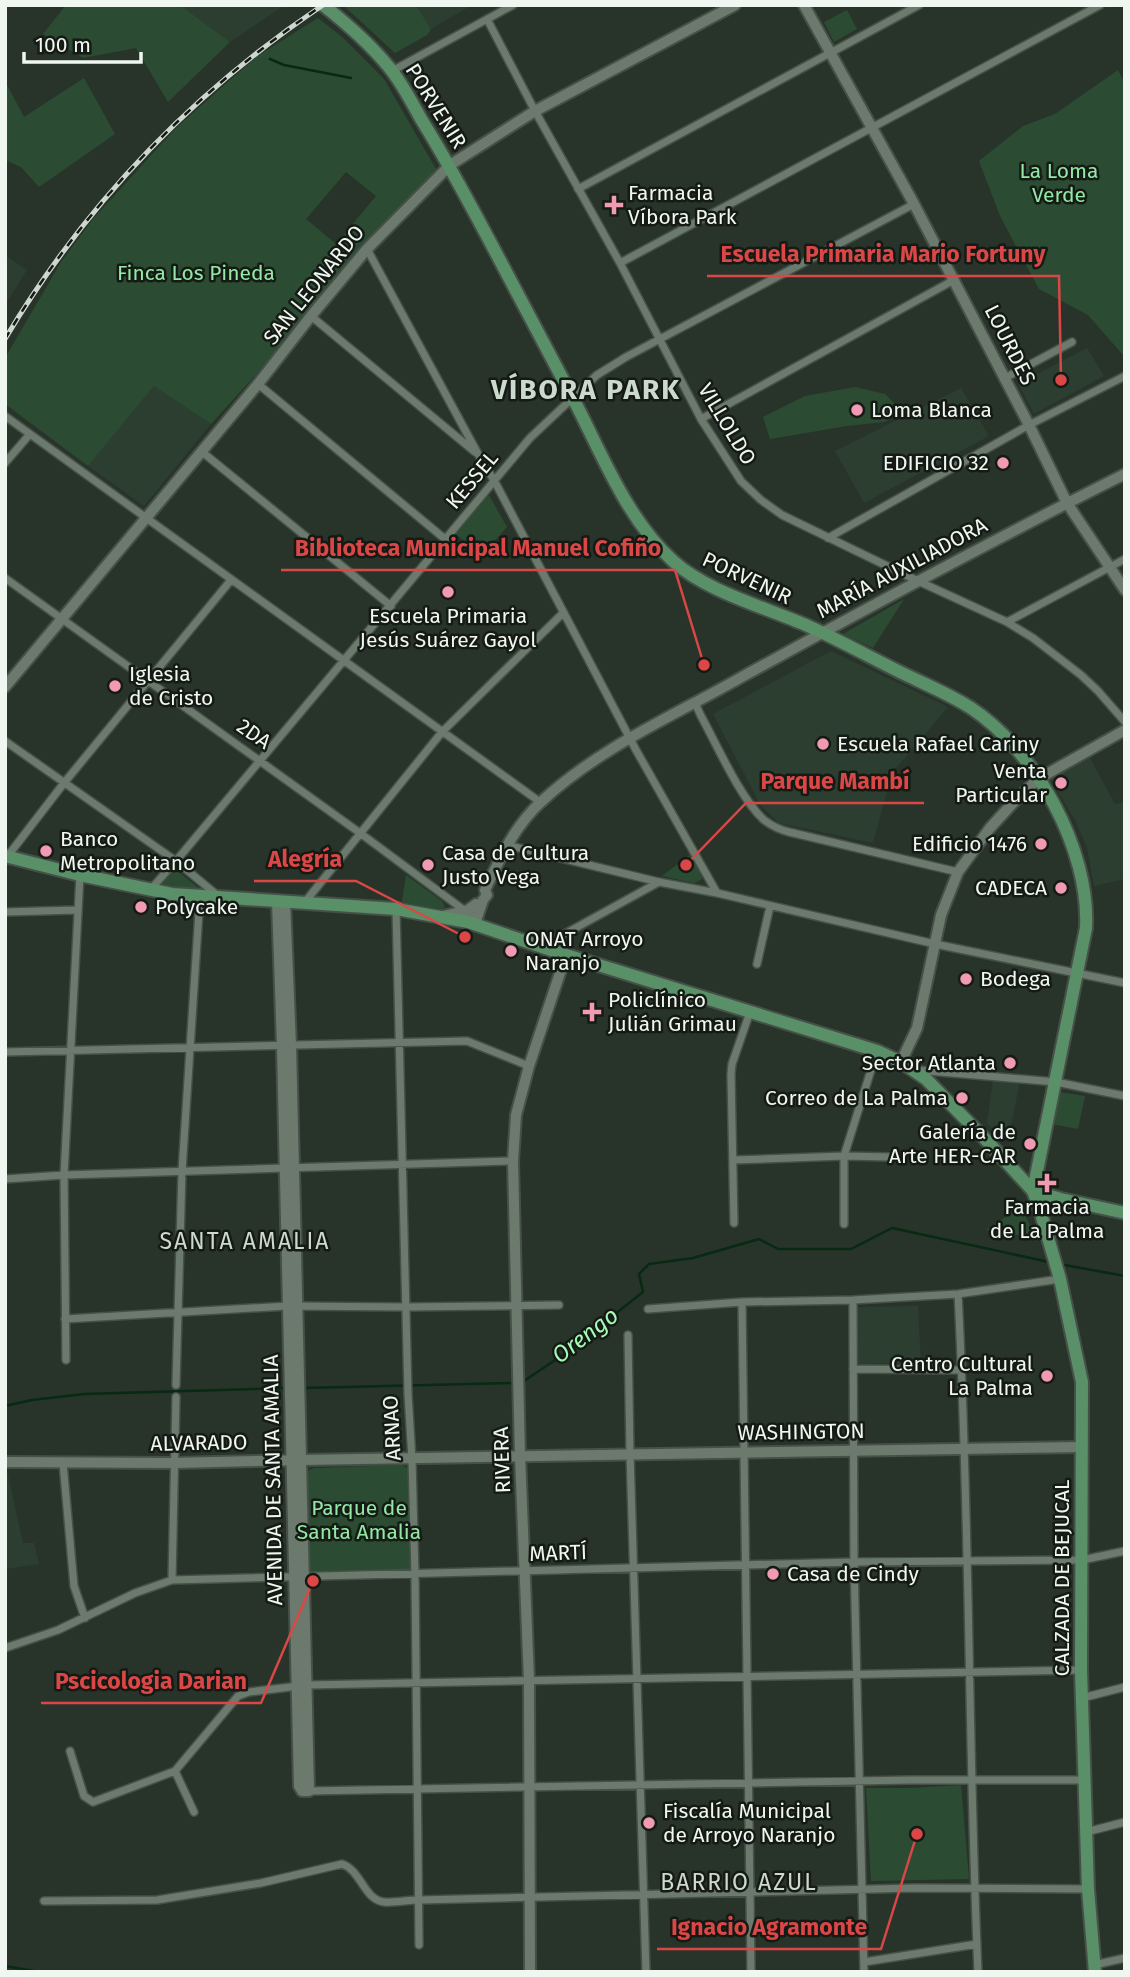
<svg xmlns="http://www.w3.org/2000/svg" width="1130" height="1977" font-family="'Fira Sans',sans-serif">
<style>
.built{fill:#2c3e30}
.green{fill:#2b4c33;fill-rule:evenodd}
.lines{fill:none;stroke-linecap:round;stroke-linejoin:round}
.stream{stroke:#082912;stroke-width:2.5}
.street-casing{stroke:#465048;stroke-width:10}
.secondary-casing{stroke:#465048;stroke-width:14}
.primary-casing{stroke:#465048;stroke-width:16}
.street{stroke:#6c7a6e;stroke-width:7}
.secondary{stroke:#6c7a6e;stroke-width:10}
.primary{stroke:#599067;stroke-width:12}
.rail-casing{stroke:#ced7cf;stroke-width:5}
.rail{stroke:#151a15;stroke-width:2.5;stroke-dasharray:8;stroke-linecap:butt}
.poi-dot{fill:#f19ab4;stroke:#151a15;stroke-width:2.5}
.labels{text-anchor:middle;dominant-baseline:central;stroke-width:5;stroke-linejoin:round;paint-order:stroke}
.street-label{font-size:21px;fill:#eff7f0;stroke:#151a15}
.park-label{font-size:21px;fill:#92e8a5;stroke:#151a15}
.poi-label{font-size:21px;fill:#eff7f0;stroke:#151a15;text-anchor:start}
.neighbourhood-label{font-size:23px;letter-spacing:2px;fill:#cbdacd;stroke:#151a15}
.water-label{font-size:23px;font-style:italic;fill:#a5fbb8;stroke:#151a15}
.district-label{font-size:28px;font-weight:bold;letter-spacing:2px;fill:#cbdacd;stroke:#151a15}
.leader{fill:none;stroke:#da4746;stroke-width:2.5}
.callout-dot{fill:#da4746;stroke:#151a15;stroke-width:2.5}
.callout-label{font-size:23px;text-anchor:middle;font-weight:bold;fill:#da4746;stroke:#151a15;stroke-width:5;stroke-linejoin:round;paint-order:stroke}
</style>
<rect width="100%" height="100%" fill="#28342a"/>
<path class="built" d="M180 5H285L230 42Z
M416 5H472L431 29Z
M5 255 27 270 5 305Z
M1087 348 1104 376 1034 414 1018 384Z
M154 386 211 424 144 506 88 466Z
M961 388 989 436 864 503 835 451Z
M831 651 948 707 892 773 873 843 779 823 761 806 713 714Z
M1090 758 1115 804 1125 802V879L1094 886 1087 848 1075 820 1050 779Z
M993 1080 1020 1081 1010 1131H994L987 1123Z
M918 1306 921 1363 858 1364 857 1307Z
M5 1462 23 1543H34L39 1564 5 1569Z"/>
<path class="green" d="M66 5H180L230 42 168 102 136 48 83 58 43 34Z
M343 5H416L431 29 427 35 395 53Z
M847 10 857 29 834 42 824 22Z
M318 18 341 36 384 79 436 169 429 179 366 241 310 315 211 424 154 386 88 466 5 404V358L61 262 93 219 176 128 256 57ZM346 172 376 196 336 244 306 219Z
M1118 70 1125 84 1123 355 1088 315 1039 289 1000 216 979 161 1023 126 1055 114Z
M84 78 115 134 39 187 21 167 5 160V81L24 117Z
M855 387 885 394 900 409 897 416 884 422 847 426 770 439 763 417 805 396Z
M489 495 507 527 481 556 455 533Z
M904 599 873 648 843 634Z
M689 855 703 875 701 880 694 883 662 876Z
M175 869 201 890 162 884Z
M406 875 442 901 445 907 441 909 402 902Z
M1059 1092 1085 1096 1078 1129 1052 1124Z
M1021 1207 1036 1238 986 1230Z
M401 1465 406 1467 409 1472 413 1564 411 1569 404 1573 315 1575 310 1572 308 1568 306 1476 309 1470 315 1468Z
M961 1785 969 1879 871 1881 866 1788H910Z"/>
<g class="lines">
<path class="stream" d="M270 59 284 65 351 78
M1059 1264 1125 1276
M521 1383 567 1352 643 1292 639 1274 649 1264 693 1258 759 1239 778 1249H851L892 1228 1049 1262
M304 1388 514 1383
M5 1406 32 1400 84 1394 287 1388
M5 1966 39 1972"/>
<defs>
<path id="street" d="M487 19 535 111 620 263 701 419 741 481 761 500 782 515 918 581 1007 622 1033 638 1081 675 1098 691 1125 722
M392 71 513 5
M578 189 919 5
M367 249 478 454 495 482 636 750 717 893
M620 263 1100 5
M311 316 475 452
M1005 378 1072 342
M258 384 445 539
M5 416 540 802
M701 419 954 280
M201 451 391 606
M5 463 30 434
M828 538 1029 425 1125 376
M5 578 360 833 476 919
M1007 622 1125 559
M695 703 701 716C717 745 740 798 764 820 772 826 780 830 789 832L958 872
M5 741 176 861 217 895
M507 845 659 882 717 893 935 944 1125 983
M7 857 64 783 231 580
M150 890 176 861 530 438 597 375 626 357 914 204
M305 902 442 732 563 613
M396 909 408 1394 412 1459 415 1575 419 1945
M5 912 77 910
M541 947 659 882
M757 964 770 906
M5 1052 467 1041 529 1066
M917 1070 1056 1082 1125 1096
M733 1160 844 1156 890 1157
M5 1179 64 1175 513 1161
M734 1223 731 1074 732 1064 750 1012
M844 1224V1156L877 1051
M958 1294C970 1520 968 1746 978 1972
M853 1300 854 1562 864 1972
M742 1302 751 1972
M648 1309 742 1302 853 1300 958 1294 1060 1279
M65 1319 288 1306 406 1307 559 1305
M628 1335 630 1454 646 1972
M66 1360 64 1175 80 875
M853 1369 961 1370
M176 1385 182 1171 200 896
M63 1463 74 1586 85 1618
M172 1580 176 1397
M5 1648 58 1630 135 1593 172 1580 854 1562 1082 1560 1125 1551
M1082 1698 1125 1687
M70 1751 84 1796 93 1802 175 1771 238 1696 249 1692 307 1685 1081 1670
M175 1771 194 1812
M309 1791 909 1780H1084
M1086 1832 1125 1822
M44 1901 157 1900 261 1883 342 1864C361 1870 364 1900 384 1902 395 1903 408 1900 419 1900L915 1888 1088 1889
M864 1962 977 1944
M1094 1965 1125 1958"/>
<path id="secondary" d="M804 5 914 204 1029 425 1067 503 1125 590
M5 687 258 384 311 316 367 249 450 165 535 111 735 5
M277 901 282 1046 299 1786 302 1791H309L291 1046 285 901
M443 916 468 910 476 904
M475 924 483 900 487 895 485 890C500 858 515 825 542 801 599 748 673 716 740 678 867 608 995 539 1125 474
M901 1062 917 1028 941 915 958 872 990 828 1012 804 1038 779 1125 730
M5 1462 174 1463 301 1460 1082 1447
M530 1972 529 1680 520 1456 513 1161 516 1115 529 1066 566 955"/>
<path id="primary" d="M323 5C346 23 369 43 388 66 401 81 411 101 421 119 448 162 471 206 495 251 522 303 550 354 577 406 604 459 628 520 673 561 707 592 765 607 808 626 839 640 868 656 898 671 922 683 948 693 971 708 1036 751 1090 850 1086 928L1033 1191
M5 856 80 875 172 894 396 909 468 922 566 955 877 1051 901 1062 926 1079 988 1142 1033 1191 1040 1210 1060 1279 1082 1382 1081 1670 1088 1889 1095 1972
M1033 1191 1061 1199 1125 1213"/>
</defs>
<use href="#street" class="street-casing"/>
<use href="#secondary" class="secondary-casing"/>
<use href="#primary" class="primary-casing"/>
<use href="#street" class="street"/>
<use href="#secondary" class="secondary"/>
<use href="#primary" class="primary"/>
<defs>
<path id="rail" d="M5 339C86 203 192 93 323 5"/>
</defs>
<use href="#rail" class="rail-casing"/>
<use href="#rail" class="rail"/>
</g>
<g class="poi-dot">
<path d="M610.5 194.5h7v7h7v7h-7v7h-7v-7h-7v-7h7z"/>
<circle cx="857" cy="410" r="7"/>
<circle cx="1003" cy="463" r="7"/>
<circle cx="448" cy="592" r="7"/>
<circle cx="115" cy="686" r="7"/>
<circle cx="823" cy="744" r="7"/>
<circle cx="1061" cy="783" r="7"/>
<circle cx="1041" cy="844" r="7"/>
<circle cx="46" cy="851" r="7"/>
<circle cx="428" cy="865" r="7"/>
<circle cx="1061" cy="888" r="7"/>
<circle cx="141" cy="907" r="7"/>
<circle cx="511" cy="951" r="7"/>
<circle cx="966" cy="979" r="7"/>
<path d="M588.5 1001.5h7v7h7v7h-7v7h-7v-7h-7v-7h7z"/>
<circle cx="1010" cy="1063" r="7"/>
<circle cx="962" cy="1098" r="7"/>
<circle cx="1030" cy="1144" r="7"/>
<path d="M1043.5 1172.5h7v7h7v7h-7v7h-7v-7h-7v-7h7z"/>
<circle cx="1047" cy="1376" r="7"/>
<circle cx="773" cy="1574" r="7"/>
<circle cx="649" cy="1823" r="7"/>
</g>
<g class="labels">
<g class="street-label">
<text transform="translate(436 106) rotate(58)">PORVENIR</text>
<text transform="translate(314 285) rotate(-51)">SAN LEONARDO</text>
<text transform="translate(1010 345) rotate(63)">LOURDES</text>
<text transform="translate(727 424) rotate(59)">VILLOLDO</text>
<text transform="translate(472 480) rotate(-50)">KESSEL</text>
<text transform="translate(902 568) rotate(-28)">MARÍA AUXILIADORA</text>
<text transform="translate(747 578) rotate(25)">PORVENIR</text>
<text transform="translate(254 734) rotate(35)">2DA</text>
<text transform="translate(392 1428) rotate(-93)">ARNAO</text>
<text transform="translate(801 1432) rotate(-1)">WASHINGTON</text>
<text transform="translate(199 1443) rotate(-1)">ALVARADO</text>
<text transform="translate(502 1460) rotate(-92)">RIVERA</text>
<text transform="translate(273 1480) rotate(-91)">AVENIDA DE SANTA AMALIA</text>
<text transform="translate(558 1553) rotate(-2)">MARTÍ</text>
<text transform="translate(1062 1578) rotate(-90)">CALZADA DE BEJUCAL</text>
</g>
<g class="park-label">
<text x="1059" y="171">La Loma<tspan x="1059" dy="24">Verde</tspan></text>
<text x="196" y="273">Finca Los Pineda</text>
<text x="359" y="1508">Parque de<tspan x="359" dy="24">Santa Amalia</tspan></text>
</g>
<g class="poi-label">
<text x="628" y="193">Farmacia<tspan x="628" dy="24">Víbora Park</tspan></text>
<text x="871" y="410">Loma Blanca</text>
<text x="989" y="463" text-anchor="end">EDIFICIO 32</text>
<text x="448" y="616" text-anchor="middle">Escuela Primaria<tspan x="448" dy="24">Jesús Suárez Gayol</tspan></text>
<text x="129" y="674">Iglesia<tspan x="129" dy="24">de Cristo</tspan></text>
<text x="837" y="744">Escuela Rafael Cariny</text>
<text x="1047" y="771" text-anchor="end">Venta<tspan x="1047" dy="24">Particular</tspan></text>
<text x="60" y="839">Banco<tspan x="60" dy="24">Metropolitano</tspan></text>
<text x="1027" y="844" text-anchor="end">Edificio 1476</text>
<text x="442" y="853">Casa de Cultura<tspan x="442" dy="24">Justo Vega</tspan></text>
<text x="1047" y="888" text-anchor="end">CADECA</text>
<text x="155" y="907">Polycake</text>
<text x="525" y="939">ONAT Arroyo<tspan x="525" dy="24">Naranjo</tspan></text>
<text x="980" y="979">Bodega</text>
<text x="608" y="1000">Policlínico<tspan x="608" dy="24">Julián Grimau</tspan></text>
<text x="996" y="1063" text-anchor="end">Sector Atlanta</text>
<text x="948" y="1098" text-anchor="end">Correo de La Palma</text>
<text x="1016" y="1132" text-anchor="end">Galería de<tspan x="1016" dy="24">Arte HER-CAR</tspan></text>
<text x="1047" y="1207" text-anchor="middle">Farmacia<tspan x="1047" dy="24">de La Palma</tspan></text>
<text x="1033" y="1364" text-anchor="end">Centro Cultural<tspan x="1033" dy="24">La Palma</tspan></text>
<text x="787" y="1574">Casa de Cindy</text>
<text x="663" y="1811">Fiscalía Municipal<tspan x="663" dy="24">de Arroyo Naranjo</tspan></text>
</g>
<g class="neighbourhood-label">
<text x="245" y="1241">SANTA AMALIA</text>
<text x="739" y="1882">BARRIO AZUL</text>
</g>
<g class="water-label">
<text transform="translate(585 1335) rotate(-37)">Orengo</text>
</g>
<g class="district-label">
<text x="586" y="389">VÍBORA PARK</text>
</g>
</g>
<path class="leader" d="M1061 380L1059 276H707M704 665L675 570H281M686 865L746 803H924M465 937L356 881H254M313 1581L261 1703H41M917 1834L881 1949H657"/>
<g class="callout-dot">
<circle cx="1061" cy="380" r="7"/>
<circle cx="704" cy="665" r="7"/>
<circle cx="686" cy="865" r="7"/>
<circle cx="465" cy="937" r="7"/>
<circle cx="313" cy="1581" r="7"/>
<circle cx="917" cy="1834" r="7"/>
</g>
<g class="callout-label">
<text x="883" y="262">Escuela Primaria Mario Fortuny</text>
<text x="478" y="556">Biblioteca Municipal Manuel Cofiño</text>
<text x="835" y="789">Parque Mambí</text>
<text x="305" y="867">Alegría</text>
<text x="151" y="1689">Pscicologia Darian</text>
<text x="769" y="1935">Ignacio Agramonte</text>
</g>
<rect width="1130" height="1977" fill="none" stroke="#eff7f0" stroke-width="14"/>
<path d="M24 52v10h117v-10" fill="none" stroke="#eff7f0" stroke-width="3.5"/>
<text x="35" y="52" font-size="21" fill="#eff7f0" stroke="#151a15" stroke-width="5" paint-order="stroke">100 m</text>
</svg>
